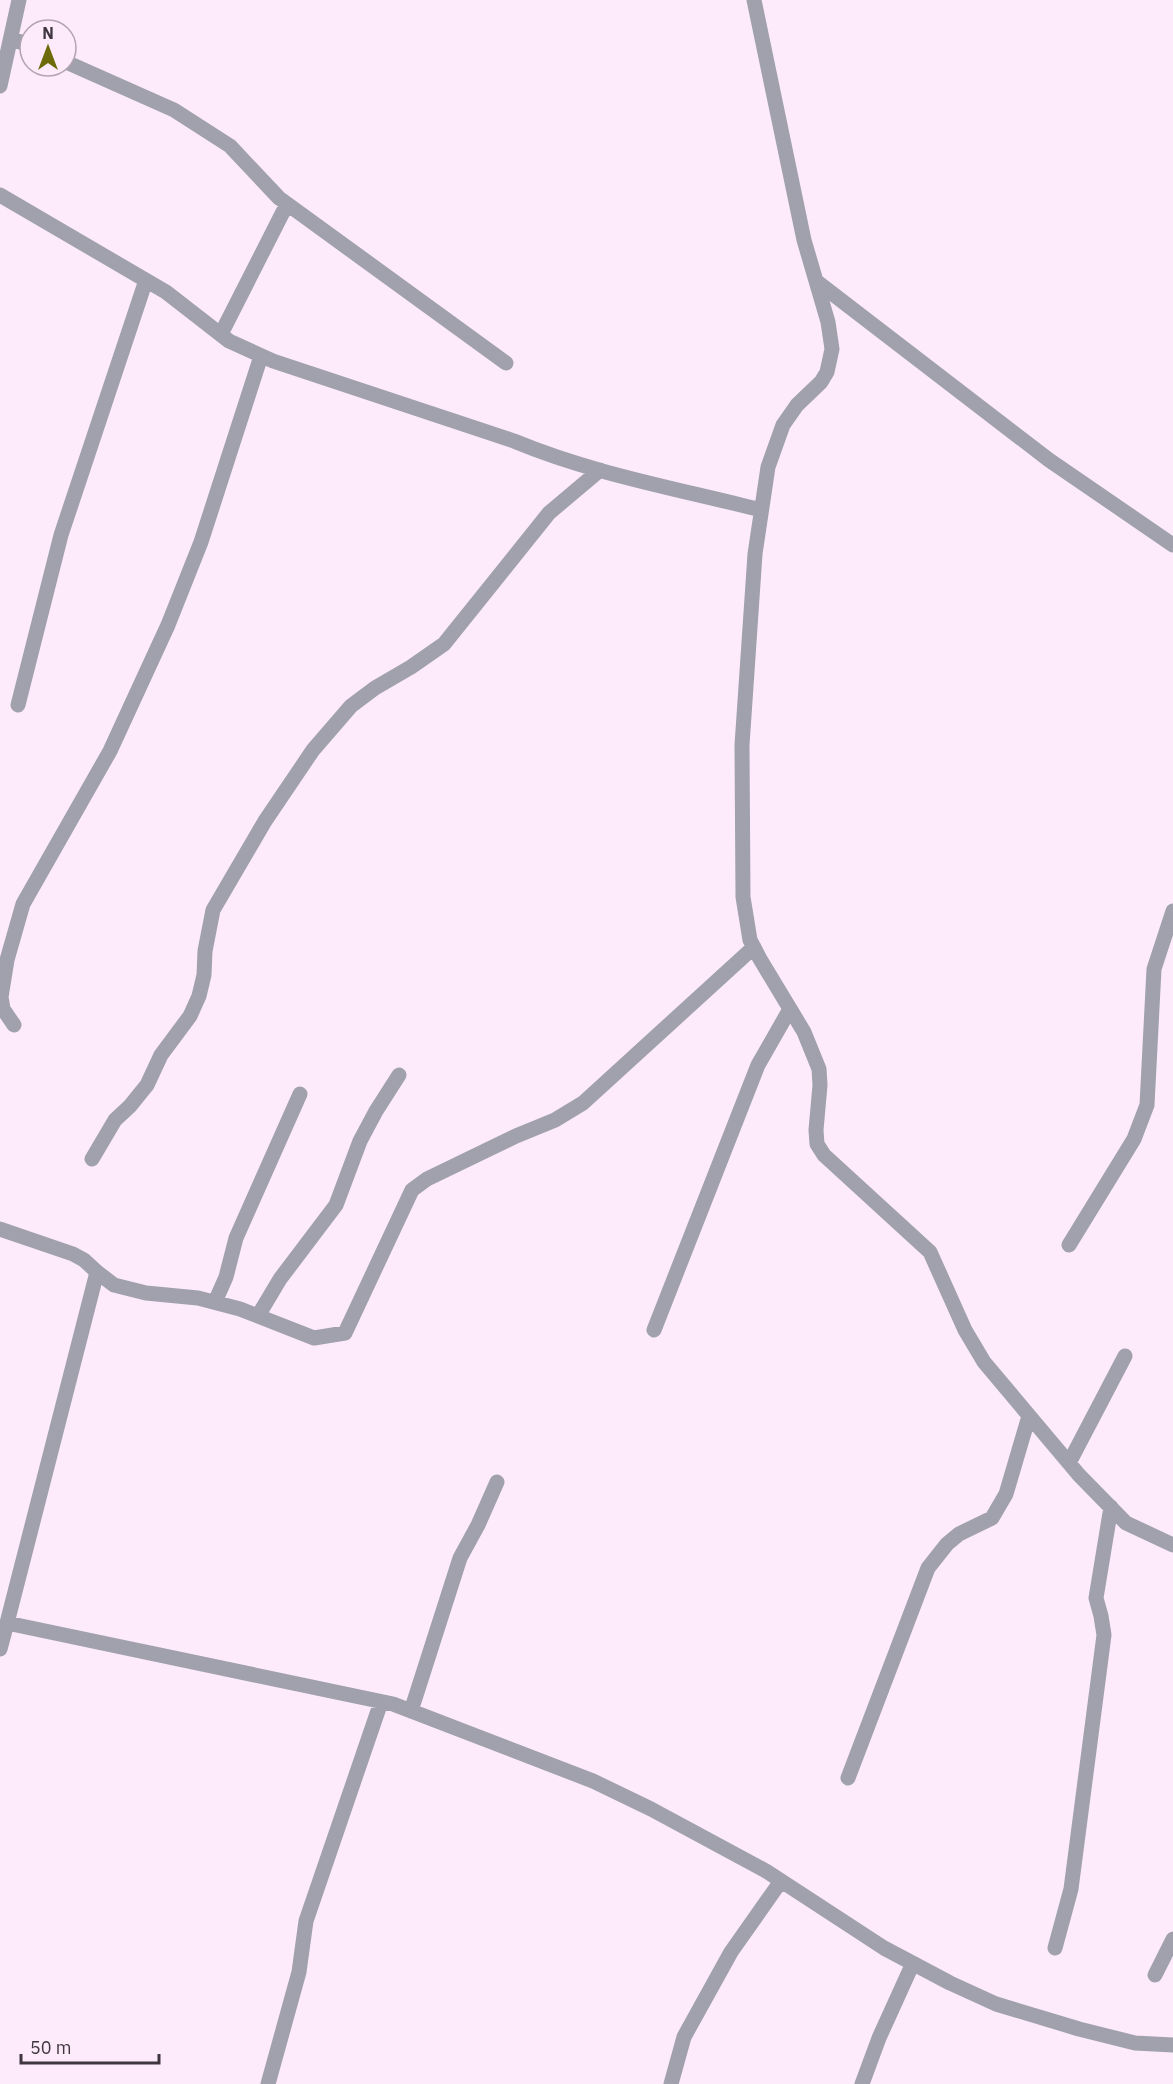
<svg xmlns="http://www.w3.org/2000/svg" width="1173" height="2084" font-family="'IBM Plex Sans',sans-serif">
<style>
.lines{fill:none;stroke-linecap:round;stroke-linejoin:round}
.minor{stroke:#a0a1ad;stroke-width:15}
</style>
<rect width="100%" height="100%" fill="#fdebfc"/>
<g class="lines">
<path class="minor" d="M754 0 804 240 828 322 832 349 827 372 821 382 797 405 783 425 768 467 755 554 742 745 743 897 750 940 760 959 804 1032 819 1069 820 1085 816 1130 817 1144 824 1155 930 1252 965 1330 984 1362 1079 1475 1126 1523 1173 1545
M11 38 30 46
M66 62 174 110 230 146 279 198 506 363
M0 86 19 0
M0 195 166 292 229 341 273 361 514 441C593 474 679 489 761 510
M816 281 1049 460 1173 545
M221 334 287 204
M18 705 61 535 146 280
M14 1025 3 1009 1 997 7 960 23 904 110 751 168 625 201 542 261 356
M92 1159 115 1120 130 1106 147 1085 161 1055 190 1016 199 996 204 975 205 951 213 910 265 821 313 750 351 706 375 688 411 667 444 644 549 513 600 470
M0 1229 73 1254 84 1260 97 1272 7 1623 393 1704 593 1781 651 1809 766 1871 884 1948 950 1983 996 2004 1079 2029 1135 2043 1173 2045
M1069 1245 1134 1139 1147 1105 1154 969 1173 911
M97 1272 114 1285 146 1293 198 1298 240 1309 314 1338 345 1333 412 1190 427 1179 516 1136 555 1120 583 1103 754 947
M215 1302 226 1277 236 1238 300 1094
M258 1316 280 1279 336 1205 360 1141 376 1111 399 1075
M654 1330 758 1065 790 1009
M1069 1463 1125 1356
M0 1649 7 1623
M411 1711 460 1558 478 1525 497 1482
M848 1778 928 1568 947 1544 959 1534 992 1518 1006 1494 1029 1416
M1055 1948 1071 1889 1104 1635 1101 1616 1096 1598 1111 1507
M1155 1975 1173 1939
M268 2084 299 1972 306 1921 381 1702
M671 2084 684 2037 731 1952 781 1881
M862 2084 879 2038 913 1963"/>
</g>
<g transform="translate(48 48)"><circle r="28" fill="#fdebfc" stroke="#b1a3b0" stroke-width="1.5"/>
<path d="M0-4.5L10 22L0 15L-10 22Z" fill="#6d6b08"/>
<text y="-9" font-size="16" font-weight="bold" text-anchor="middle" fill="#3f363f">N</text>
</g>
<path d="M21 2054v9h138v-9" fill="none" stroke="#3f363f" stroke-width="3"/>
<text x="30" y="2054" font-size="18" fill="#3f363f" stroke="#fdebfc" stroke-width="4.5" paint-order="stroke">50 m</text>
</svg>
